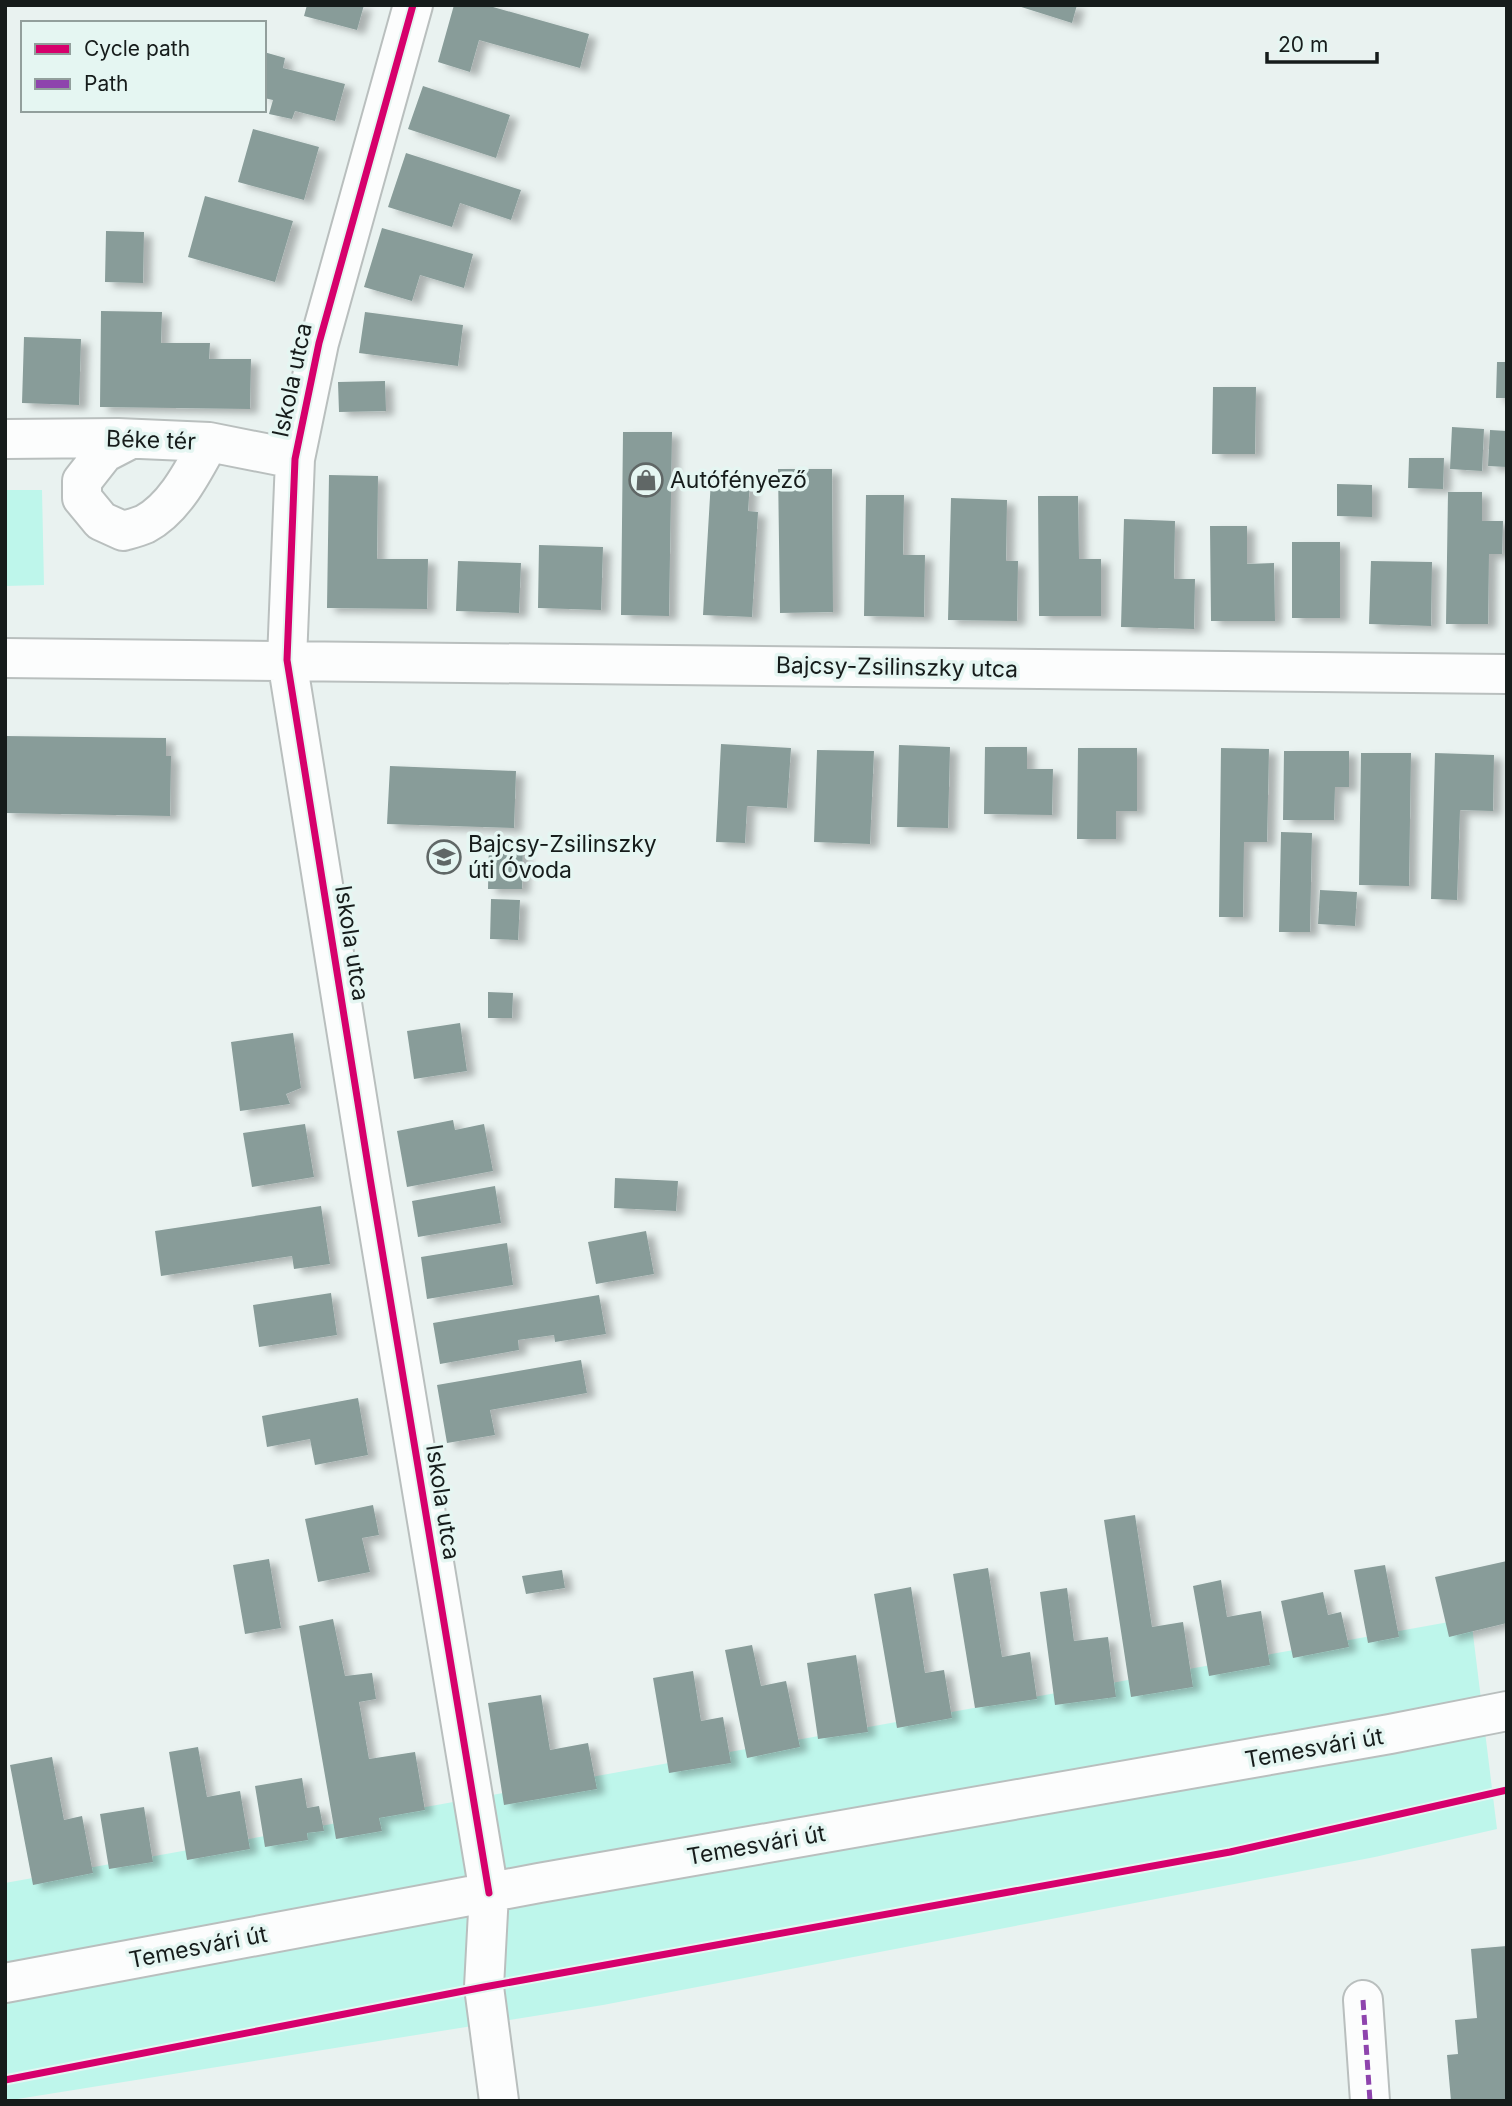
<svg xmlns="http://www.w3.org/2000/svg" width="1512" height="2106" font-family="Inter,sans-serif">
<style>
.green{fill:#bef6eb}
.building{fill:#889c99;filter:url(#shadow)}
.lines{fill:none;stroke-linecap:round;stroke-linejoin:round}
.minor-casing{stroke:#b9bfbe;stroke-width:42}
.minor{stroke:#fcfdfd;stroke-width:38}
.quiet{stroke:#8e44ad;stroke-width:5;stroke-dasharray:10 5;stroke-linecap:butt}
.cycleway-casing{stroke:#e5f6f2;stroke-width:11}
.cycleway{stroke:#d6006c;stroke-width:7}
.labels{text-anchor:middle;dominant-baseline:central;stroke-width:7;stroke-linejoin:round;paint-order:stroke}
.street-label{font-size:23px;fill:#161c1b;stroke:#e5f6f2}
.poi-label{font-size:23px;fill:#161c1b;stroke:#e5f6f2;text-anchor:start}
</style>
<defs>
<filter id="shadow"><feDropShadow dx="8" dy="4.5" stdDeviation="3.5" flood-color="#0004"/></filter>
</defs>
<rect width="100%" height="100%" fill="#e9f2f0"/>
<path class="green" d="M5 490H42L44 585 5 586Z
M1471 1618 1497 1829 1375 1857 603 2005 5 2101V1883Z"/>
<path class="building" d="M307 5H364L357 30 304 16Z
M454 5H486L589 34 580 68 479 40 470 72 438 62Z
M1015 5H1077L1072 23Z
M264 52 285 58 283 68 345 84 335 121 295 111 292 119 269 114 273 100 264 98Z
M423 86 510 115 496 158 408 129Z
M253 129 319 147 304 200 238 182Z
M406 153 521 190 511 220 460 203 452 227 388 207Z
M205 196 293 221 275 282 188 257Z
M382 228 473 254 464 288 420 275 412 301 364 287Z
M106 231 144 232 143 283 105 282Z
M101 311 162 312 161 343H210L209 359H251L250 409 100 407Z
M365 312 463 325 458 366 359 353Z
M24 337 81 339 79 405 22 403Z
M1497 362H1507V398H1496Z
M385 381 386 411 339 412 338 382Z
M1213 387H1256L1255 454H1212Z
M1452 427 1484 429 1482 471 1450 469Z
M1490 430 1507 431V467L1488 466Z
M623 432H672L669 616 621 615Z
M1409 458H1444L1443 489 1408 488Z
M778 469H832L833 612 780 613Z
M329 475 378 476 377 559H428L427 609 327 608Z
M711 480 750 482 748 511 758 512 752 617 703 615Z
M1337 484 1372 485V517L1337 516Z
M1448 492H1482V521H1503L1502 554H1489L1488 624H1446Z
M866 495H904L903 555H925L924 617 864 616Z
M1038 496H1078L1079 559H1101V616H1039Z
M951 498 1007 500 1006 561H1018L1017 621 948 620Z
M1124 519 1175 521 1174 579H1195L1194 629 1121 627Z
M1210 526H1247V564L1274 563 1275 621H1211Z
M1292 542H1340V618H1292Z
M539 545 603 547 601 610 538 608Z
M458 561 521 563 519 613 456 611Z
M1371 561 1432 562 1431 626 1369 624Z
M5 736 166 738V756H171L170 816 5 813Z
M721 744 791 748 787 808 747 806 745 843 716 842Z
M899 745 950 747 948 828 897 827Z
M985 747H1027V769H1053L1052 815 984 814Z
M1078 748H1137V811H1116V839H1077Z
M1221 748 1269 749 1267 842H1244L1243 917H1219Z
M817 750 874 751 870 844 814 842Z
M1284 751H1349V787H1335L1334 820H1283Z
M1361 753H1411L1409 886 1359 885Z
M1435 753 1494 755 1493 811 1460 810 1457 900 1431 899Z
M390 766 516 771 514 828 387 824Z
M1281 832 1312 833 1310 932H1279Z
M489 840H523L522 889H488Z
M1320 890 1357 892 1355 926 1318 924Z
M491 899 520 900 518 940 490 939Z
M488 992 513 993 512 1018H488Z
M460 1023 467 1071 414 1079 407 1031Z
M293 1033 301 1088 286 1094 290 1104 240 1111 231 1042Z
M453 1120 455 1130 484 1124 493 1171 407 1187 397 1131Z
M305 1124 314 1177 252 1187 243 1133Z
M615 1178 678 1181 676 1211 614 1208Z
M495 1186 501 1223 418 1237 412 1201Z
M321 1206 330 1264 294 1269 292 1256 161 1276 155 1231Z
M646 1231 654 1274 596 1284 588 1242Z
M507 1243 513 1285 427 1299 421 1257Z
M331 1293 337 1335 259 1347 253 1305Z
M599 1295 606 1334 555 1342 554 1335 518 1340 519 1350 440 1364 433 1323Z
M581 1360 587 1393 490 1410 495 1435 447 1443 437 1385Z
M358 1398 368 1455 315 1465 310 1439 267 1447 262 1416Z
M373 1505 379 1535 362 1538 370 1572 318 1582 305 1519Z
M1135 1515 1152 1627 1183 1622 1193 1687 1131 1697 1104 1520Z
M269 1559 281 1628 245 1634 233 1565Z
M1507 1561V1623L1449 1637 1435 1577Z
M1385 1565 1399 1637 1368 1643 1354 1570Z
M988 1568 1002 1657 1030 1652 1037 1699 975 1708 953 1574Z
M562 1570 565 1588 526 1594 522 1576Z
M1221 1580 1227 1617 1261 1611 1270 1665 1209 1676 1193 1586Z
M911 1587 925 1673 944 1670 952 1718 897 1728 874 1594Z
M1067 1588 1074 1641 1108 1637 1116 1697 1055 1705 1040 1592Z
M1323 1592 1328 1615 1341 1612 1349 1647 1293 1658 1281 1601Z
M333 1619 345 1676 372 1673 376 1699 359 1702 369 1759 415 1752 425 1810 379 1818 382 1831 336 1839 299 1626Z
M752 1645 761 1686 786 1681 800 1747 747 1758 725 1650Z
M856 1655 868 1732 818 1739 807 1663Z
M693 1671 701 1721 723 1717 731 1763 669 1773 653 1678Z
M541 1695 550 1750 588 1743 597 1789 504 1805 488 1703Z
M198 1747 207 1797 240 1791 250 1849 187 1860 169 1752Z
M52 1757 64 1820 82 1816 93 1873 33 1885 10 1765Z
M302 1778 307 1808 319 1806 324 1831 307 1833 308 1840 265 1847 255 1786Z
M144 1807 153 1862 109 1869 100 1814Z
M1507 1946V2101H1451L1447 2055 1458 2054 1455 2020 1477 2018 1471 1949Z"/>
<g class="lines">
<defs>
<path id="minor" d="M413 5 319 343 295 459 287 660 370 1178 489 1893 484 1987 499 2101
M5 439 118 438 209 442 295 459
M131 439 104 453 82 481V498L101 521 123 531C130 529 138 527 145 524 175 508 193 471 209 442
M5 658 1507 674
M5 1983 539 1883 1390 1734 1507 1711
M1363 2000 1370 2101"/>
</defs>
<use href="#minor" class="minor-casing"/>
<use href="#minor" class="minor"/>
<path class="quiet" d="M1363 2000 1370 2101"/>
<defs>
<path id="cycleway" d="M413 5 319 343 295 459 287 660 370 1178 489 1893
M5 2080 484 1987 1230 1852 1507 1790"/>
</defs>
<use href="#cycleway" class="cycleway-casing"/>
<use href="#cycleway" class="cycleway"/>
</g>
<defs>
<symbol id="shop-ring" viewBox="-11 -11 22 22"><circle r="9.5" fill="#e5f6f2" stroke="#606766" stroke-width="1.5"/><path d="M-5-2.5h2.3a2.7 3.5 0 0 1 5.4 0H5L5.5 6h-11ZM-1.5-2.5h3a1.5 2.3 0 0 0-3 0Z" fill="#606766"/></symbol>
<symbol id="school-ring" viewBox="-11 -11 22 22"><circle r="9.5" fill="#e5f6f2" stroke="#606766" stroke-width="1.5"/><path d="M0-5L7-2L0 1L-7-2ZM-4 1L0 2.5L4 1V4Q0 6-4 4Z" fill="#606766"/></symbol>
</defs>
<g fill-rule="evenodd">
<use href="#shop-ring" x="627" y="461" width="38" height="38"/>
<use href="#school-ring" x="425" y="838" width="38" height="38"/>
</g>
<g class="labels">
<g class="street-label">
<text transform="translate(292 380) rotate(-78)">Iskola utca</text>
<text transform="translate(151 440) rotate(2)">Béke tér</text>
<text transform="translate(897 667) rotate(1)">Bajcsy-Zsilinszky utca</text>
<text transform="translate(352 943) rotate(81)">Iskola utca</text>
<text transform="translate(443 1502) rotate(81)">Iskola utca</text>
<text transform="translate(1314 1748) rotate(-10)">Temesvári út</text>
<text transform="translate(756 1845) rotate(-10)">Temesvári út</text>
<text transform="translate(198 1947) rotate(-11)">Temesvári út</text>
</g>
<g class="poi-label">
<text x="670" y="480">Autófényező</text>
<text x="468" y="844">Bajcsy-Zsilinszky<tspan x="468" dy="26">úti Óvoda</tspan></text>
</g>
</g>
<rect width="1512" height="2106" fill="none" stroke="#161c1b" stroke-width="14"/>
<rect x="21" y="21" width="245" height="91" fill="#e5f6f2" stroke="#929f9c" stroke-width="2"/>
<rect x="35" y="44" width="35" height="10" fill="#d6006c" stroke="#929f9c" stroke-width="2"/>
<text x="84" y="56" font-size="21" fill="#161c1b">Cycle path</text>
<rect x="35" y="79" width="35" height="10" fill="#8e44ad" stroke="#929f9c" stroke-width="2"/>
<text x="84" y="91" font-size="21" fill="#161c1b">Path</text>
<path d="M1267 52v10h110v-10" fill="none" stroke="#161c1b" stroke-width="3.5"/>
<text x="1278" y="52" font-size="21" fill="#161c1b" stroke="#e5f6f2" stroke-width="5" paint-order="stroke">20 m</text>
</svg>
